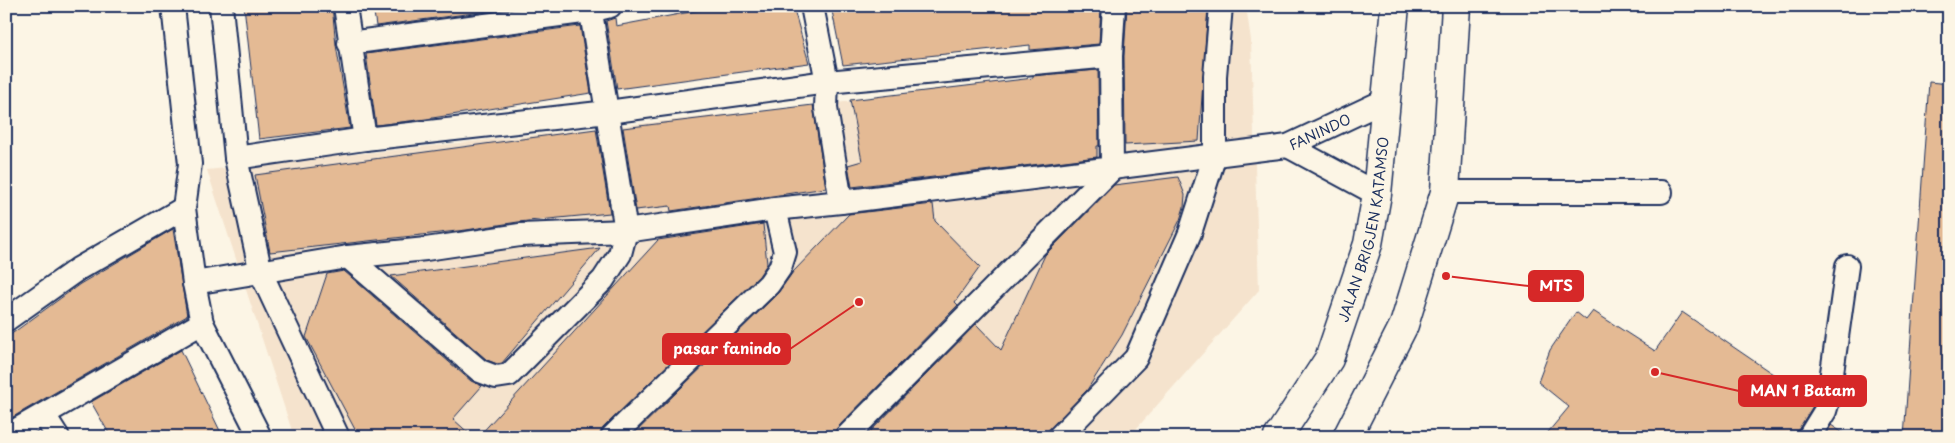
<svg xmlns="http://www.w3.org/2000/svg" width="1955" height="443" font-family="'Playpen Sans',sans-serif">
<style>
.built{fill:#f5e3cd}
.building{fill:#e4ba94;stroke:#1b2f5e}
.lines{fill:none;stroke-linecap:round;stroke-linejoin:round}
.street-casing{stroke:#1b2f5e;stroke-width:26}
.highway-casing{stroke:#1b2f5e;stroke-width:31}
.street{stroke:#fcf5e5;stroke-width:22}
.highway{stroke:#fcf5e5;stroke-width:28}
.labels{text-anchor:middle;dominant-baseline:central;stroke-width:4;stroke-linejoin:round;paint-order:stroke}
.street-label{font-size:14px;fill:#1b2f5e;stroke:#fcf5e5}
.leader{fill:none;stroke:#d62828;stroke-width:2}
.callout-dot{fill:#d62828;stroke:#fcf5e5;stroke-width:2}
.callout{fill:#d62828;stroke:#d62828;stroke-width:2}
.callout-label{font-size:15px;text-anchor:middle;font-weight:bold;fill:#fff}
</style>
<rect width="100%" height="100%" fill="#fcf5e5"/>
<filter id="ink" filterUnits="userSpaceOnUse"><feTurbulence type="fractalNoise" baseFrequency=".02" numOctaves="2"/><feDisplacementMap in="SourceGraphic" scale="10" xChannelSelector="R" yChannelSelector="G"/><feConvolveMatrix kernelMatrix="1 2 1 2 8 2 1 2 1" color-interpolation-filters="sRGB"/></filter>
<g filter="url(#ink)">
<path class="built" d="M1126 6H1246L1251 40 1259 290 1129 437H294L207 170 1125 72Z"/>
<path class="building" d="M244 6H332L336 45 350 128 259 139Z
M373 6H526L376 26Z
M722 6H793L809 63 617 89 606 21 615 18 616 26Z
M831 6H1101L1099 44 1030 50V45L843 65Z
M1127 6H1208L1199 141 1125 145 1124 56Z
M580 26 591 93 426 119 376 125 366 54Z
M1098 70 1099 146H1097V157L852 187 848 165 862 161 850 100 1033 78V76Z
M1929 82 1949 84V437H1904Z
M813 105 826 188 671 211 670 206 636 210 623 128Z
M596 129 610 213 518 222 466 230 270 252 255 175Z
M1178 177 1185 195 1184 207 1180 220 1122 335 1087 390 1042 437H865L976 324 1001 350 1045 255 1114 185Z
M933 204 935 221 980 267 955 302 958 305 837 428 833 437H631L778 293 793 272 849 214Z
M763 224 767 264 759 276 603 428 599 437H478L658 240Z
M173 229 187 316 6 421V338L80 284Z
M600 248 502 363 497 364 487 360 391 276Z
M344 271 471 381 482 386 453 419 473 437H359L306 337 327 274Z
M1593 311 1655 351 1682 312 1814 402 1813 406 1798 430 1796 437H1544L1569 407 1538 382 1550 350 1576 312 1586 320Z
M181 350 223 437H111L91 402Z
M1831 425 1849 437H1825Z"/>
<g class="lines">
<defs>
<g id="street">
<path d="M173 6 190 164 184 208 194 283 202 323 260 437"/>
<path d="M221 6 236 158 261 273 338 437"/>
<path d="M345 6 365 139"/>
<path d="M812 6 827 82 826 108 841 202"/>
<path d="M349 43 590 11 610 6"/>
<path d="M1288 146 1377 194"/>
<path d="M236 158 365 139 608 112 827 82 1111 56"/>
<path d="M1445 192H1661"/>
<path d="M348 257 480 371 496 377 509 375 603 280 620 254 626 231 590 6"/>
<path id="s1" d="M194 283 348 257 426 249 520 235 626 231 775 209 841 202 1288 146 1386 100"/>
<path d="M6 320 78 269 184 208"/>
<path d="M44 415 58 437"/>
<path d="M6 436 202 323"/>
<path d="M612 437 769 284 780 268 785 252 775 209"/>
<path d="M846 437 1112 169 1111 56 1114 6"/>
<path d="M1059 437 1136 358 1190 233 1215 155V76L1221 6"/>
<path d="M1809 437 1825 411 1828 401 1847 266"/>
</g>
<g id="highway">
<path id="s2" d="M1278 437 1329 359 1368 244 1377 194 1395 6"/>
<path d="M1347 437 1404 325 1445 192 1456 6"/>
</g>
</defs>
<use href="#street" class="street-casing"/>
<use href="#highway" class="highway-casing"/>
<use href="#street" class="street"/>
<use href="#highway" class="highway"/>
</g>
</g>
<g class="labels">
<g class="street-label">
<text stroke="none"><textPath href="#s1" startOffset="1138">FANINDO</textPath></text>
<text stroke="none"><textPath href="#s2" startOffset="228">JALAN BRIGJEN KATAMSO</textPath></text>
</g>
</g>
<path class="leader" d="M1446 276L1529 286M859 302L790 349M1655 372L1739 391"/>
<g class="callout-dot">
<circle cx="1446" cy="276" r="5"/>
<circle cx="859" cy="302" r="5"/>
<circle cx="1655" cy="372" r="5"/>
</g>
<g class="callout">
<rect x="1529" y="271" width="54" height="30" rx="5"/>
<rect x="663" y="334" width="127" height="30" rx="5"/>
<rect x="1739" y="376" width="127" height="30" rx="5"/>
</g>
<g class="callout-label">
<text x="1556" y="291">MTS</text>
<text x="727" y="354">pasar fanindo</text>
<text x="1803" y="396">MAN 1 Batam</text>
</g>
<rect width="1955" height="443" fill="none" stroke="#fcf5e5" stroke-width="25"/>
<rect x="12" y="12" width="1930" height="418" fill="none" stroke="#1b2f5e" stroke-width="2" filter="url(#ink)"/>
</svg>
